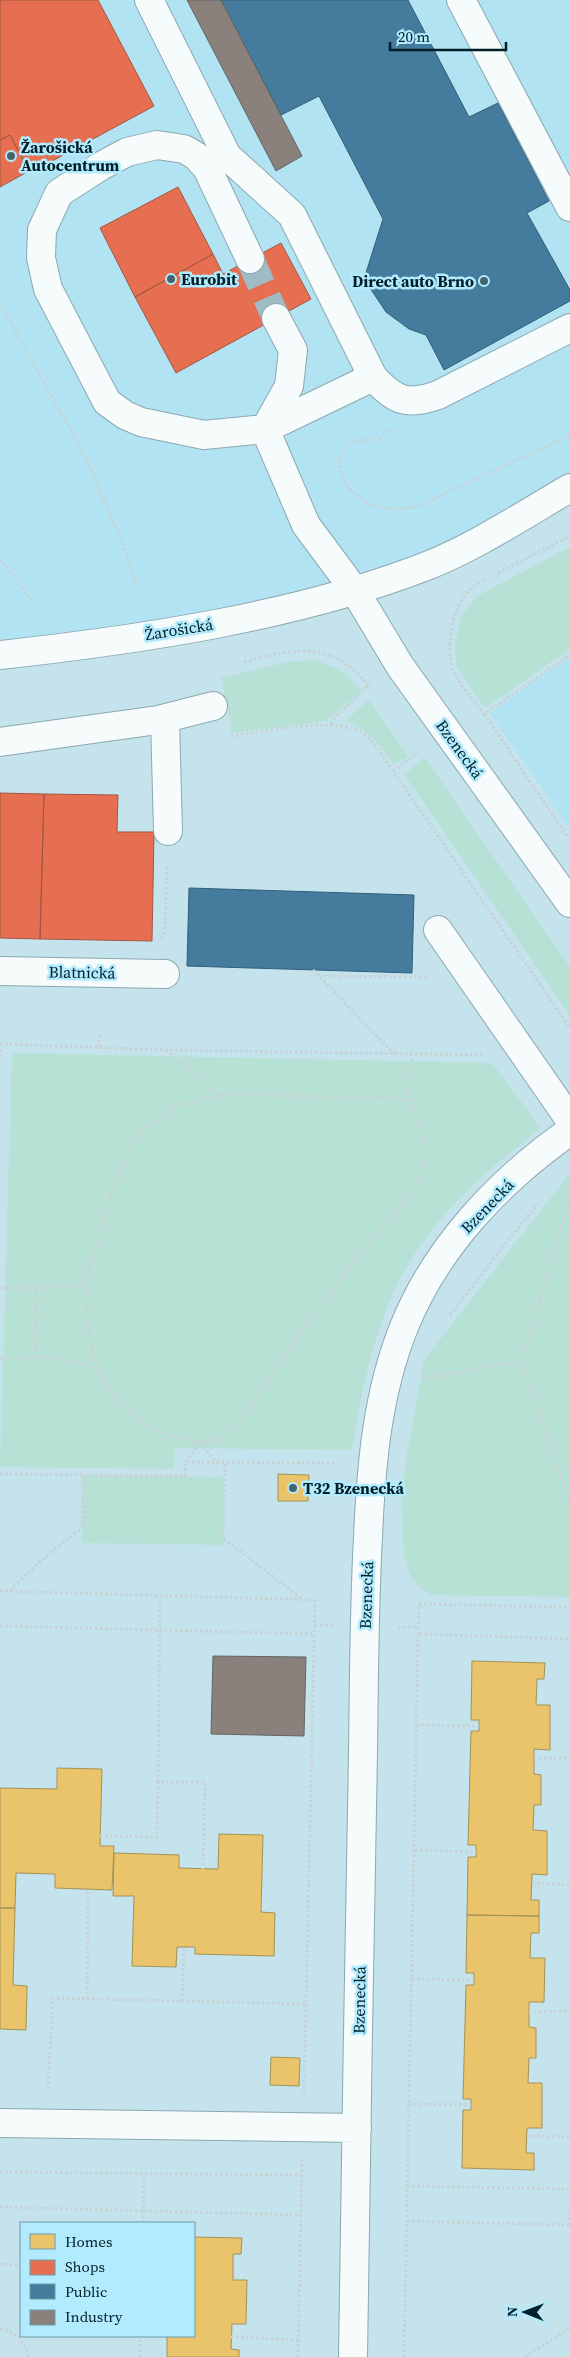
<svg xmlns="http://www.w3.org/2000/svg" width="570" height="2357" font-family="'Source Serif 4',serif">
<style>
.built{fill:#b2e3f2}
.green{fill:#b8e1d6}
.homes{fill:#e9c46a;stroke:#a39256}
.shops{fill:#e76f51;stroke:#a25744}
.public{fill:#457b9d;stroke:#315f7a}
.industry{fill:#8a817c;stroke:#616462}
.lines{fill:none;stroke-linecap:round;stroke-linejoin:round}
.minor-tunnel{stroke:#9dbcc5;stroke-width:28;stroke-dasharray:28 14;stroke-linecap:butt}
.minor-casing{stroke:#8ca8b0;stroke-width:30}
.major-casing{stroke:#8ca8b0;stroke-width:30}
.path{stroke:#c7d2d5;stroke-width:3;stroke-dasharray:2.5 2.5;stroke-linecap:butt}
.minor{stroke:#f6fbfc;stroke-width:28}
.major{stroke:#f6fbfc;stroke-width:28}
.poi-dot{fill:#45646c;stroke:#b3ebfe;stroke-width:2}
.labels{text-anchor:middle;dominant-baseline:central;stroke-width:5;stroke-linejoin:round;paint-order:stroke}
.poi-label{font-size:16px;font-weight:bold;fill:#011f27;stroke:#b3ebfe;text-anchor:start}
.street-label{font-size:16px;fill:#011f27;stroke:#b3ebfe}
</style>
<rect width="100%" height="100%" fill="#c4e3ed"/>
<path class="built" d="M0 0H570V488L425 567 0 655Z
M570 657V829L490 713Z"/>
<path class="green" d="M570 547V649L485 708 457 667 455 646 461 616 477 596Z
M316 660 341 670 361 690 327 721 232 733 221 678 288 662Z
M369 700 408 756 394 765C379 744 370 730 345 721Z
M425 758 570 967V1016L404 774Z
M12 1053 492 1063 541 1128C481 1174 420 1228 390 1300 370 1348 360 1399 352 1450L175 1448 174 1469 0 1467Z
M570 1173V1597L431 1595 419 1587 410 1575 404 1556 401 1497 407 1453 424 1360Z
M83 1475 224 1477 223 1545 82 1543Z"/>
<path class="homes" d="M278 1474 309 1475 308 1501H278Z
M472 1661 545 1663 544 1679H537L536 1705H550V1750L534 1749V1774L541 1775V1805H534L533 1830 547 1831V1875L532 1874 531 1900H539V1916L467 1915 468 1857H476V1845H468L471 1731H479V1720H471Z
M57 1768 102 1769 100 1846H114L112 1890 55 1888V1874L16 1873 15 1908H0V1788L57 1789Z
M219 1834 263 1835 261 1912 275 1913 274 1956 195 1954V1947H177L176 1967 132 1966 134 1896H113L114 1853 179 1855V1868L218 1869Z
M0 1908H15L13 1985 27 1986 26 2030 0 2029Z
M467 1915 539 1916V1933H531L530 1958H545L544 2002H529V2027L536 2028V2058H529L528 2083H542V2128H527L526 2153H534V2170L462 2168 463 2110H471V2099H463L466 1985H474V1973H466Z
M271 2057 300 2058 299 2086 270 2085Z
M194 2237 242 2238 241 2254H233V2280H247L246 2324H232L231 2349 239 2350V2357H167V2336H194Z"/>
<path class="shops" d="M0 0H98L154 106 30 173 10 135 0 140Z
M10 135 29 171 0 187V140Z
M178 187 213 254 135 297 100 228Z
M281 243 311 299 176 373 135 297 213 254 223 274Z
M0 793 44 794 40 939 0 938Z
M44 794 118 795 117 832H154L152 941 40 939Z"/>
<path class="public" d="M221 0H408L469 117 498 103 549 201 527 213 570 290V301L444 370 426 335 409 329 386 312 364 279 383 219 319 96 281 115Z
M189 888 414 895 412 973 187 966Z"/>
<path class="industry" d="M187 0H221L302 156 276 171Z
M213 1656 306 1657 304 1736 211 1734Z"/>
<g class="lines">
<path class="minor-tunnel" d="M250 259 276 318"/>
<defs>
<path id="minor" d="M149 0 227 156 292 215 373 377
M461 0 570 207
M250 259 207 168 196 156 184 149 157 145 127 152 101 166 59 193 42 230 41 258 48 289 107 402 125 415 141 422 204 435 265 429 373 377C395 401 407 406 438 395L570 328
M265 429 306 525 355 591 400 666 570 903
M265 429 289 386 293 350 276 318
M165 719 168 831
M0 742 158 720 213 706
M438 930 570 1120
M0 971 165 974
M0 2123 357 2128
M353 2357C356 2155 359 1954 363 1752 364 1680 364 1609 368 1537 371 1466 377 1394 404 1327 436 1247 500 1180 570 1131"/>
<path id="major" d="M0 655C138 640 294 617 424 567 472 549 525 514 570 488"/>
</defs>
<use href="#minor" class="minor-casing"/>
<use href="#major" class="major-casing"/>
<path class="path" d="M0 303 87 460 126 552 136 584
M388 430 378 441C312 429 338 513 398 509 406 509 414 506 421 505L570 435
M0 559 33 602
M498 573 570 536
M484 580C480 583 474 585 471 589 451 606 443 654 456 677 464 690 475 702 484 714L570 655
M244 662C298 648 333 639 371 689
M484 714 567 836
M331 724 335 717 368 685
M231 736C263 732 339 715 364 734 376 743 384 759 393 771L570 1028
M393 771 417 753 416 751
M162 939 165 928 167 864
M313 970 394 1054
M319 976 428 977
M0 1044 166 1050 484 1055
M99 1047 100 1032
M166 1050 218 1094
M0 1057V1044
M407 1101 412 1055
M0 1288H53L85 1283
M450 1315 537 1204
M35 1357 36 1288
M0 1359C37 1357 64 1354 99 1370
M522 1361 570 1197
M422 1379 522 1361 570 1503
M186 1462 200 1442 181 1439 153 1429 132 1414 116 1398 99 1371 93 1351 87 1321 85 1283 117 1175 133 1143 147 1127 179 1105 219 1095 378 1097 407 1101 423 1130 425 1153 422 1176 410 1196 356 1259 319 1309 278 1364 240 1421 226 1436 214 1441 200 1442 217 1464
M225 1464 223 1538 302 1599
M0 1474 185 1476 186 1462 338 1463
M0 1591 315 1600 304 2094
M11 1591 15 1585 52 1551 82 1528 83 1475
M315 1625H332
M0 1626 315 1634
M398 1627H418
M418 1634 419 1604 570 1607
M417 1725 479 1726
M534 1758H570
M158 1782 160 1596
M100 1836 157 1837 158 1782H205L203 1869
M415 1850 476 1852
M532 1883 570 1885
M412 1979 474 1980
M87 1999 88 1889
M182 2001 184 1947
M529 2012 570 2011
M48 2089 53 1998 306 2004
M409 2104 471 2105
M527 2136 570 2137
M0 2172 301 2175
M407 2186 570 2189
M0 2207 301 2215
M407 2221 570 2225
M143 2223 144 2173
M570 2225V2208
M0 2264 21 2265
M0 2329C16 2331 25 2342 29 2357
M231 2337 298 2340
M140 2357 141 2336
M298 2357 302 2160
M404 2357 418 1634 570 1639
M525 2357 570 2328"/>
<use href="#minor" class="minor"/>
<use href="#major" class="major"/>
</g>
<g class="poi-dot">
<circle cx="11" cy="156" r="5"/>
<circle cx="171" cy="279" r="5"/>
<circle cx="484" cy="281" r="5"/>
<circle cx="293" cy="1488" r="5"/>
</g>
<g class="labels">
<g class="poi-label">
<text x="21" y="147">Žarošická<tspan x="21" dy="18">Autocentrum</tspan></text>
<text x="181" y="279">Eurobit</text>
<text x="474" y="281" text-anchor="end">Direct auto Brno</text>
<text x="303" y="1488">T32 Bzenecká</text>
</g>
<g class="street-label">
<text transform="translate(179 629) rotate(-9)">Žarošická</text>
<text transform="translate(460 749) rotate(54)">Bzenecká</text>
<text transform="translate(82 972) rotate(1)">Blatnická</text>
<text transform="translate(487 1206) rotate(-46)">Bzenecká</text>
<text transform="translate(366 1595) rotate(-88)">Bzenecká</text>
<text transform="translate(359 2000) rotate(-89)">Bzenecká</text>
</g>
</g>
<rect x="20" y="2222" width="175" height="115" fill="#b3ebfe" stroke="#6c99a8"/>
<rect x="30" y="2234" width="25" height="15" fill="#e9c46a" stroke="#6c99a8"/>
<text x="65" y="2247" font-size="15" fill="#011f27">Homes</text>
<rect x="30" y="2260" width="25" height="15" fill="#e76f51" stroke="#6c99a8"/>
<text x="65" y="2272" font-size="15" fill="#011f27">Shops</text>
<rect x="30" y="2284" width="25" height="15" fill="#457b9d" stroke="#6c99a8"/>
<text x="65" y="2297" font-size="15" fill="#011f27">Public</text>
<rect x="30" y="2310" width="25" height="15" fill="#8a817c" stroke="#6c99a8"/>
<text x="65" y="2322" font-size="15" fill="#011f27">Industry</text>
<g transform="translate(525 2312) rotate(271)" stroke="#b3ebfe" stroke-width="4" paint-order="stroke">
<path d="M0-4L9 19L0 12L-9 19Z" fill="#011f27"/>
<text y="-8" font-size="14" font-weight="bold" text-anchor="middle" fill="#011f27">N</text>
</g>
<path d="M390 42v8h116v-8" fill="none" stroke="#011f27" stroke-width="2.5"/>
<text x="398" y="42" font-size="15" fill="#011f27" stroke="#b3ebfe" stroke-width="4" paint-order="stroke">20 m</text>
</svg>
